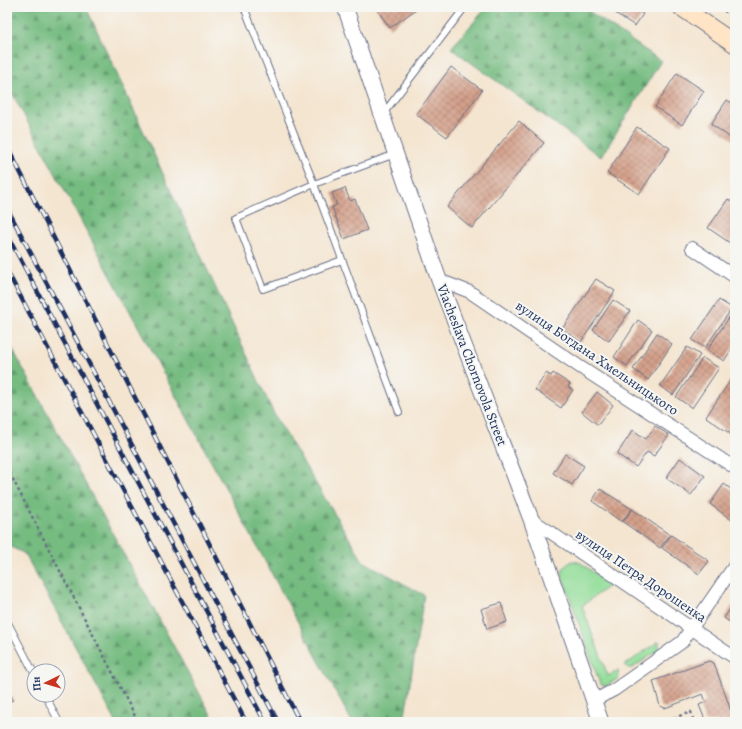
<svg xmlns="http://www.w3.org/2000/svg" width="742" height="729" font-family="Alegreya,serif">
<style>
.green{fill:#93dd99;stroke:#57867c}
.forest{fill:url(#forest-firs);stroke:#487670}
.building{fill:url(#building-cross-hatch)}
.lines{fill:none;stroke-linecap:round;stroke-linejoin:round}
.service-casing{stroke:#676f86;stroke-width:8}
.minor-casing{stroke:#676f86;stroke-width:14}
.tertiary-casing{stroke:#676f86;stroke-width:17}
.secondary-casing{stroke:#676f86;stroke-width:19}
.path{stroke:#676f86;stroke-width:2.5;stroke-dasharray:3 3;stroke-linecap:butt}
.service{stroke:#fff;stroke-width:6}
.minor{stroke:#fff;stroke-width:12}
.tertiary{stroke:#fff;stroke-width:15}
.secondary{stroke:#ffe4c6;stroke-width:17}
.rail-casing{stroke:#1b2f5e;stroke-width:4.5}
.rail{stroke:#f6f6f2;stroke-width:3;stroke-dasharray:9;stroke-linecap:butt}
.labels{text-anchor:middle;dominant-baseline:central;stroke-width:4;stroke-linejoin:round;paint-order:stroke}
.street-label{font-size:14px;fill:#1b2f5e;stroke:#f6f6f2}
</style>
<defs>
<pattern id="forest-firs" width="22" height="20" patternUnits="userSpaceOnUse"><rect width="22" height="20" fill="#76bc81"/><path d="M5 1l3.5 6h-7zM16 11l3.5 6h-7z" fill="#60996d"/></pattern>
<pattern id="building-cross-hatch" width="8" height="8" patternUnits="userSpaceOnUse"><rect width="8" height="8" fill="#d4a08a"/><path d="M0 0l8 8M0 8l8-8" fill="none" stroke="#ab8374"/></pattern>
</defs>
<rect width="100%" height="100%" fill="#f6f6f2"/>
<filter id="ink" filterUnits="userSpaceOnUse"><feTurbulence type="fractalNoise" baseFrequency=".025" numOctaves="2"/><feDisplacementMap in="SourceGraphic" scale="8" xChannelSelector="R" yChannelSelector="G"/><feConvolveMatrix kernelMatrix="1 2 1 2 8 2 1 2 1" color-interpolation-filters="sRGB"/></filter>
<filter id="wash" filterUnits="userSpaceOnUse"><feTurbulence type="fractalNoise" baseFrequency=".012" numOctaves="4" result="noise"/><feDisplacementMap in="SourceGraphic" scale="16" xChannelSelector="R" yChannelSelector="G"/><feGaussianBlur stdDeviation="0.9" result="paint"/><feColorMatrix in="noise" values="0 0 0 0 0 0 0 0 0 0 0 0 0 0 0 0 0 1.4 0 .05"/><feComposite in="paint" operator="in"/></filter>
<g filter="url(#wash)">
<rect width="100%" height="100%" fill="#f4e5d0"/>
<path class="green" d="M573 561 581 563 610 585 582 606 608 676 618 670 619 678 606 686 600 684 562 575C563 567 566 564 573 561Z
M659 641V650L632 668H628L625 665Z"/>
<path class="forest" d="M7 7H86L274 414 363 561 424 595 404 722H352L7 84Z
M487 7H583L661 61 601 157 451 48Z
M7 339 215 722H116L25 554 7 545Z"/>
<g id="blocks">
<path class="building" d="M375 7H419L390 28Z
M606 7H632L643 14 635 26Z
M451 67 482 90 447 137 416 114Z
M677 73 704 91 682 125 655 107Z
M727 100 735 105V141L711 124Z
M519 121 544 143 472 228 447 207Z
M637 127 670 148 639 194 607 173Z
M345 188 350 201 355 199 367 230 344 239 332 207 337 205 332 193Z
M728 199 735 204V236L730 243 708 228Z
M596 279 615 291 581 342 562 329Z
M613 300 630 311 609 341 593 330Z
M719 300 732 308 705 348 692 340Z
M735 309V344L724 361 707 350Z
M638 320 652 330 627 366 614 357Z
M657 333 672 344 648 380 633 369Z
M687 347 700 355 673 395 660 386Z
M703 358 719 368 692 408 676 397Z
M546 373 551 376 553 373 570 384 568 387 573 390 561 408 535 390Z
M734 375 735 431 732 435 706 417Z
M597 392 613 405 598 425 582 412Z
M655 426 669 435 654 456 647 452 636 467 617 454 633 430 646 439Z
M565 454 584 466 572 485 553 473Z
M680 458 705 476 691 495 666 478Z
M724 484 735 492V518L733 521 710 504Z
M600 489 632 509 622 522 592 501Z
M632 509 670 535 660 548 623 522Z
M671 535 709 561 699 574 662 548Z
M735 602V626L724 618Z
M501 603 507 622 487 629 481 609Z
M709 661 714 663 735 722H706L699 705 706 702 703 694 665 708 660 706 653 681Z
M7 689 13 700 7 703Z"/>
</g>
</g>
<g filter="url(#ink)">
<use href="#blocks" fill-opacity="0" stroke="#676f86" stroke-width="1"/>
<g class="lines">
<defs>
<path id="service" d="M244 7 314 184 399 412
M383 114 465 7
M342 260 263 289 236 218 314 184 395 154
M7 621 34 673
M45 695 59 722"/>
<path id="minor" d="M692 248 735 277
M439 280 470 292 580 367 735 468
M531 519 735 658
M593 701 614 690 682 642 735 565"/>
<path id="tertiary" d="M345 7 439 280 531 519 601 722"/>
<path id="secondary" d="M681 7 735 44"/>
</defs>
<use href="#service" class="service-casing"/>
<use href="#minor" class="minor-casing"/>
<use href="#tertiary" class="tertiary-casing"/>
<use href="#secondary" class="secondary-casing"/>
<path class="path" d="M719 7 735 18
M7 468 138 722
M735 704V706
M662 722 691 712 694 722"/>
<use href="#service" class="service"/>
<use href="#minor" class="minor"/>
<use href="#tertiary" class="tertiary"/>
<use href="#secondary" class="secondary"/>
<defs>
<path id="rail" d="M7 146 300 722
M7 208 278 722
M7 234 265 722
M7 271 246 722"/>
</defs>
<use href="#rail" class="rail-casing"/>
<use href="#rail" class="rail"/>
</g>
</g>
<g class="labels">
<g class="street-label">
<text transform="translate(597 358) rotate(34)">вулиця Богдана Хмельницького</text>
<text transform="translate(472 365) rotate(69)">Viacheslava Chornovola Street</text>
<text transform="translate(641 576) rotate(34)">вулиця Петра Дорошенка</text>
</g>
</g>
<rect width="742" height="729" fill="none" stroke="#f6f6f2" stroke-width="24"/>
<g transform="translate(46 683) rotate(265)"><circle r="19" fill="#f6f6f2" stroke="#9ea6b7"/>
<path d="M0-3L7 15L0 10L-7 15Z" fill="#c8321e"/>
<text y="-6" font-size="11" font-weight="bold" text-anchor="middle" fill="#1b2f5e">Пн</text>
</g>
</svg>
